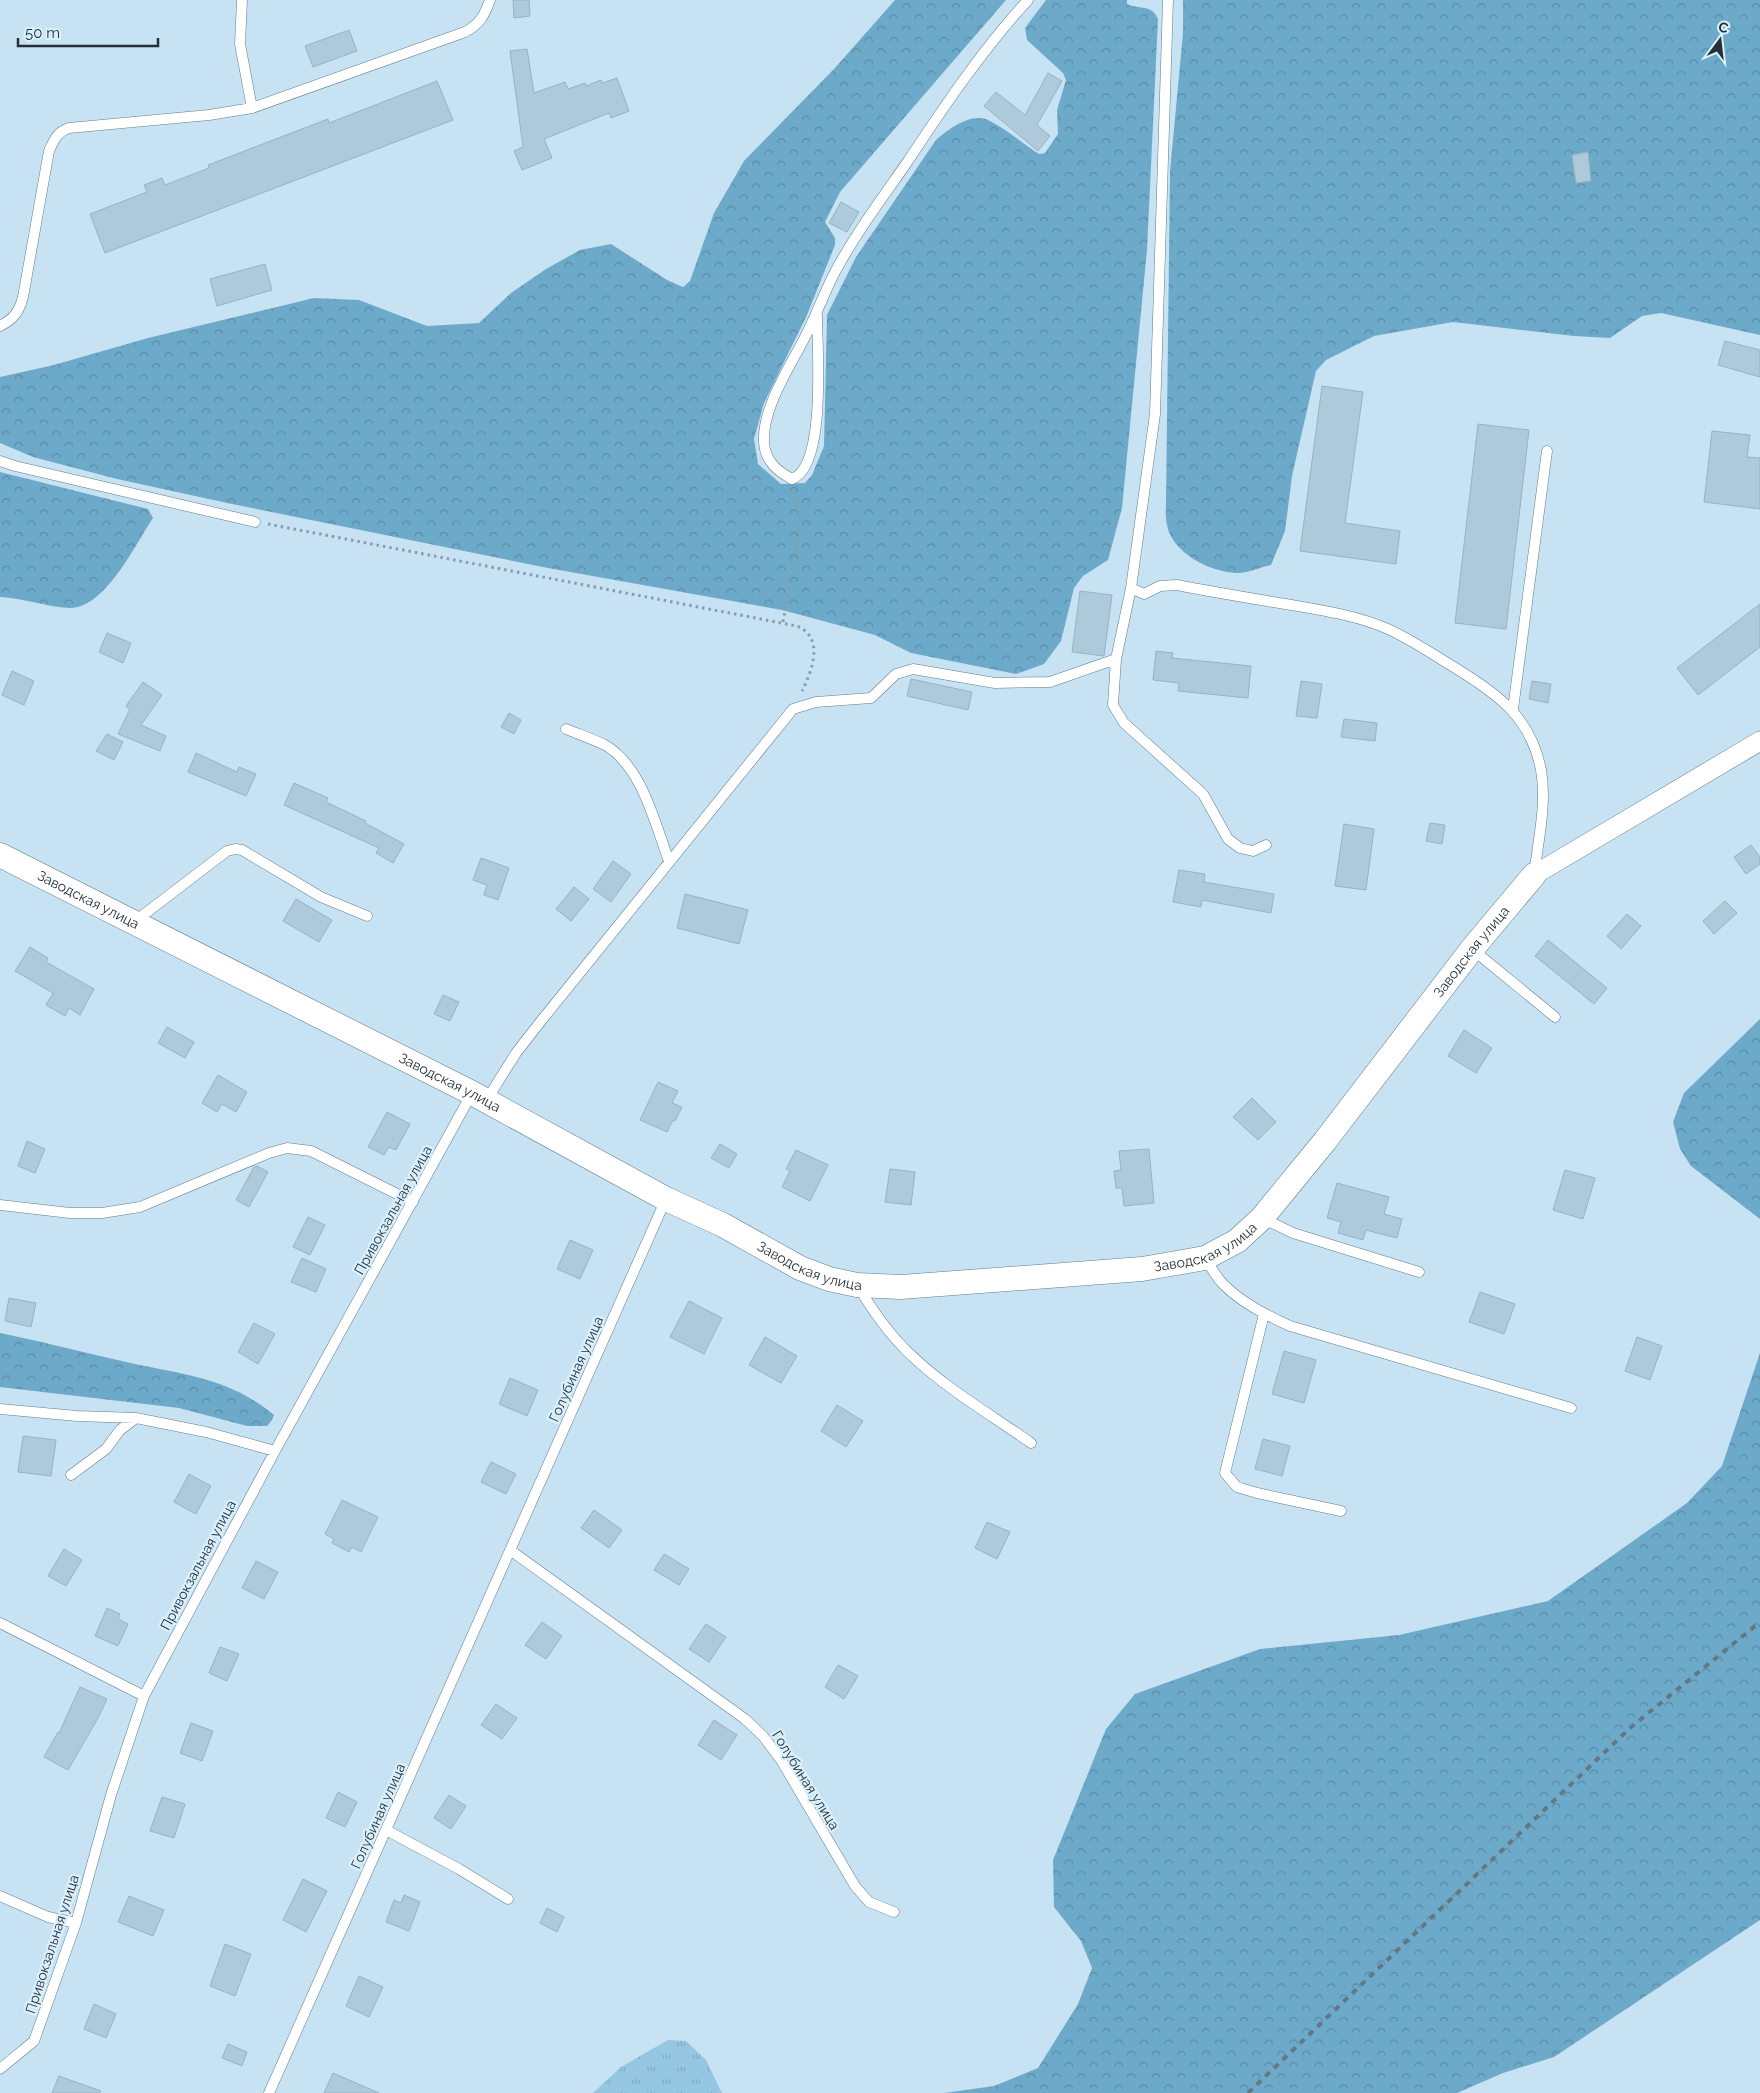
<svg xmlns="http://www.w3.org/2000/svg" width="1760" height="2093" font-family="Raleway,sans-serif">
<style>
.grass{fill:url(#grass-tufts)}
.forest{fill:url(#forest-crowns)}
.building{fill:#aec9d9;stroke:#97b2c2}
.lines{fill:none;stroke-linecap:round;stroke-linejoin:round}
.service-casing{stroke:#627b8a;stroke-width:11}
.minor-casing{stroke:#627b8a;stroke-width:20}
.tertiary-casing{stroke:#627b8a;stroke-width:25}
.path{stroke:#879ca8;stroke-width:3;stroke-dasharray:2.5 4;stroke-linecap:butt}
.service{stroke:#fff;stroke-width:10}
.minor{stroke:#fff;stroke-width:19}
.tertiary{stroke:#fff;stroke-width:24}
.rail{stroke:#667781;stroke-width:4;stroke-dasharray:6 6;stroke-linecap:butt}
.labels{text-anchor:middle;dominant-baseline:central;stroke-width:4.5;stroke-linejoin:round;paint-order:stroke}
.street-label{font-size:14px;fill:#263036;stroke:#d9f0fd}
</style>
<defs>
<pattern id="grass-tufts" width="24" height="20" patternUnits="userSpaceOnUse" patternTransform="scale(1.25)"><rect width="24" height="20" fill="#95c7e3"/><path d="M3 7l-1-3M5 7V3M7 7l1-3M15 17l-1-3M17 17v-4M19 17l1-3" fill="none" stroke="#80abc3"/></pattern>
<pattern id="forest-crowns" width="20" height="18" patternUnits="userSpaceOnUse" patternTransform="scale(1.25)"><rect width="20" height="18" fill="#6daaca"/><path d="M2 6a3 3 0 1 1 6 0M12 15a3 3 0 1 1 6 0" fill="none" stroke="#598ba5"/></pattern>
</defs>
<rect width="100%" height="100%" fill="#c7e3f3"/>
<path class="grass" d="M668 2040 686 2041 706 2060 722 2093H593L621 2067Z"/>
<path class="forest" d="M895 0H1006L840 192 825 222 835 238V245L807 315 764 403 754 439 758 464 781 484 805 483 812 475 824 446 827 315 856 257 936 140C947 130 971 112 988 120 1003 127 1024 144 1039 154L1045 153 1058 134 1057 110 1066 80 1063 73 1027 40 1025 28 1046 0H1127V4C1140 10 1152 4 1158 19L1147 250 1122 508 1108 560 1083 576 1074 588 1061 641 1044 664 1016 674 911 653 875 635 782 610 548 568 232 504 117 479 33 457 0 443V377L54 365 148 338 314 298 359 300 427 326 479 323 511 293 546 269 580 250 611 244 667 280 683 287 690 281 714 213 744 161 834 69Z
M1183 0H1760V335L1661 313 1642 316 1610 338 1574 336 1453 322 1374 336 1326 360 1316 371 1292 476 1285 531 1271 565C1260 567 1247 574 1236 573 1210 572 1172 553 1167 525 1165 517 1166 509 1166 501L1170 171 1183 33Z
M0 472 148 509 153 518C135 545 105 609 69 608 47 607 23 598 0 597Z
M1760 1019V1219L1691 1166 1680 1149 1673 1122 1684 1093Z
M0 1333C45 1342 90 1354 135 1364 187 1375 231 1379 274 1415L272 1420 267 1426H247L179 1408 0 1387Z
M1760 1353V1920L1554 2057 1503 2073 1457 2093H944L994 2086 1038 2068 1078 2004 1092 1968 1081 1941 1054 1907 1053 1860 1106 1729 1135 1694 1260 1649 1399 1635 1548 1601 1687 1503 1722 1466Z"/>
<path class="building" d="M513 0H529L530 16 514 18Z
M349 30 357 51 313 67 305 46Z
M527 49 534 93 565 82 568 89 585 83 586 86 601 80 602 83 617 78 629 111 611 118 609 113 544 139 552 158 522 170 514 151 523 147 510 51Z
M1048 73 1062 81 1037 125 1050 136 1038 151 984 106 996 92 1025 115Z
M437 81 453 120 105 253 90 214 147 192 144 185 162 178 165 185 209 168 208 165 328 119 329 123Z
M1588 152 1591 181 1576 183 1572 155Z
M841 202 859 212 847 232 829 223Z
M265 264 272 290 217 306 210 279Z
M1725 341 1760 350V377L1718 365Z
M1322 386 1363 392 1345 523 1400 531 1396 564 1300 551Z
M1478 424 1529 430 1506 629 1455 623Z
M1712 431 1750 435 1747 457 1760 458V509L1704 502Z
M1080 591 1112 595 1104 656 1072 652Z
M1760 604V647L1698 695 1677 668Z
M107 633 131 643 123 663 99 652Z
M1156 651 1173 653 1172 658 1251 666 1248 698 1178 691 1179 683 1153 680Z
M12 671 34 681 24 705 2 695Z
M911 679 972 692 968 710 907 696Z
M1301 681 1322 684 1317 718 1296 716Z
M1532 681 1551 684 1548 703 1529 699Z
M143 682 162 695 141 725 166 736 160 751 118 734 130 709 126 706Z
M509 713 521 720 514 734 501 727Z
M1344 719 1377 723 1375 741 1341 737Z
M107 734 123 742 114 760 96 751Z
M196 753 237 772 239 767 256 774 246 796 188 772Z
M294 783 328 798 326 802 366 821 365 823 404 844 393 863 376 853 379 848 284 805Z
M1430 823 1445 825 1442 844 1426 841Z
M1344 824 1374 829 1366 890 1335 886Z
M1751 845 1760 857V864L1746 874 1734 857Z
M481 858 509 868 498 900 484 895 487 885 473 880Z
M613 861 631 874 611 902 593 889Z
M1179 870 1205 874 1204 882 1274 894 1271 913 1202 900 1201 907 1173 902Z
M574 887 589 899 571 921 556 909Z
M685 894 748 910 739 944 677 928Z
M296 899 332 920 319 942 283 921Z
M1725 901 1737 913 1714 934 1703 921Z
M1627 914 1641 926 1621 949 1607 936Z
M1548 940 1607 988 1594 1004 1535 956Z
M30 947 48 958 46 962 94 989 80 1015 69 1008 65 1016 46 1005 53 993 15 971Z
M443 995 459 1002 450 1021 434 1014Z
M167 1027 194 1042 185 1058 158 1043Z
M1464 1030 1492 1048 1476 1073 1448 1056Z
M218 1075 247 1092 236 1112 222 1104 217 1112 202 1103Z
M658 1082 678 1091 672 1103 682 1107 675 1121 673 1120 667 1132 640 1120Z
M1252 1098 1276 1122 1258 1140 1233 1117Z
M387 1112 410 1124 396 1150 389 1147 384 1155 368 1147Z
M27 1141 45 1149 35 1173 18 1166Z
M720 1144 737 1154 729 1168 711 1158Z
M1149 1149 1154 1203 1124 1206 1122 1188H1116L1114 1171 1121 1170 1119 1151Z
M796 1150 828 1165 810 1201 782 1187 790 1171 786 1169Z
M257 1166 268 1172 249 1207 236 1200 254 1167Z
M890 1169 915 1172 911 1205 885 1202Z
M1565 1170 1595 1178 1583 1219 1553 1210Z
M1337 1183 1389 1197 1384 1214 1402 1219 1397 1238 1366 1230 1363 1240 1338 1233 1341 1222 1327 1218Z
M308 1217 325 1225 310 1255 293 1247Z
M570 1240 593 1250 580 1279 557 1269Z
M302 1258 326 1269 316 1292 291 1282Z
M1480 1292 1515 1304 1504 1334 1469 1322Z
M9 1298 36 1303 31 1327 5 1321Z
M689 1301 722 1318 704 1354 670 1337Z
M254 1323 275 1334 258 1364 238 1352Z
M765 1337 797 1356 781 1383 749 1365Z
M1637 1337 1662 1346 1650 1380 1625 1371Z
M1284 1351 1316 1360 1304 1403 1272 1394Z
M510 1378 538 1390 527 1416 499 1404Z
M837 1405 863 1421 846 1447 821 1431Z
M23 1436 56 1440 51 1476 18 1472Z
M1263 1439 1290 1446 1282 1476 1255 1469Z
M491 1462 516 1474 506 1494 481 1482Z
M189 1474 211 1486 196 1514 174 1502Z
M342 1500 378 1517 361 1552 352 1547 349 1552 332 1543 334 1539 325 1534Z
M594 1510 622 1530 609 1548 581 1528Z
M987 1522 1010 1532 997 1559 975 1548Z
M64 1549 82 1560 66 1586 48 1576Z
M664 1554 689 1569 679 1585 654 1570Z
M256 1561 278 1572 264 1599 242 1588Z
M107 1608 120 1614 118 1619 128 1624 118 1646 95 1636Z
M542 1622 562 1636 546 1659 525 1645Z
M706 1624 726 1637 709 1662 689 1649Z
M220 1647 239 1654 227 1681 209 1673Z
M838 1665 858 1676 844 1699 825 1687Z
M80 1687 107 1699 98 1718 68 1770 44 1757 58 1732 59 1733Z
M496 1704 517 1718 502 1739 481 1725Z
M714 1720 737 1735 721 1760 698 1745Z
M191 1723 213 1731 202 1761 180 1753Z
M338 1792 357 1802 345 1827 326 1818Z
M449 1795 466 1806 451 1829 434 1818Z
M162 1797 185 1804 174 1838 150 1831Z
M303 1879 327 1891 306 1932 283 1920Z
M404 1895 420 1902 409 1931 386 1922 394 1900 401 1903Z
M129 1896 164 1910 153 1936 118 1922Z
M547 1908 564 1917 557 1932 540 1923Z
M225 1944 251 1954 235 1996 210 1986Z
M359 1976 383 1987 369 2017 346 2006Z
M94 2004 116 2014 106 2038 84 2029Z
M228 2044 247 2052 242 2066 222 2058Z
M333 2073 379 2093H324Z
M59 2076 101 2091 100 2093H52Z"/>
<g class="lines">
<defs>
<path id="service" d="M242 0 240 44 252 108
M1168 0 1155 414 1131 588 1144 594 1160 586 1177 585C1213 592 1249 598 1285 604 1320 610 1356 615 1388 629 1412 640 1434 655 1457 669 1499 695 1531 718 1541 770 1547 803 1538 842 1534 875
M817 315C817 348 827 466 792 479 777 471 765 461 764 442 762 408 790 367 805 337 816 316 824 293 835 272 856 233 883 197 908 161 945 105 983 49 1028 0
M0 326C14 319 19 312 23 297L49 151C54 140 57 132 69 128L209 115 252 108 465 32C480 24 484 16 490 0
M0 461 15 466 255 522
M1131 588 1116 659 1113 705 1124 723 1203 794 1228 839 1240 848 1253 851 1266 845
M1513 709 1547 451
M566 729C578 734 593 739 605 745 642 766 655 824 669 861
M134 922 227 851 235 849 242 850 321 897 367 916
M1472 949 1555 1017
M486 1101 516 1053 541 1021 793 709 816 702 871 698 896 674 913 669 995 683 1050 682 1116 659
M0 1205 70 1213H102L140 1207 269 1153 287 1148 311 1151 413 1202
M1262 1218 1293 1233 1419 1272
M1205 1258C1211 1267 1216 1277 1223 1284 1242 1303 1266 1315 1290 1326L1571 1408
M858 1286C872 1310 889 1334 909 1353 945 1388 990 1414 1031 1443
M1264 1314 1225 1473 1237 1487 1257 1493 1341 1511
M0 1409 77 1416 136 1418 206 1432 275 1451
M71 1475 106 1449 120 1430 136 1418
M510 1550 745 1719 763 1736 781 1760 855 1886 869 1902 894 1912
M0 1623 144 1696
M386 1830 459 1869 508 1899
M0 1896 48 1917 76 1923
M0 2069 34 2041 76 1923 111 1795 144 1696 275 1451 472 1093
M269 2093 666 1199"/>
<path id="minor" d="M1534 875 1760 741"/>
<g id="tertiary">
<path id="s1" d="M0 855 472 1093 666 1199 723 1225 800 1268 829 1279 857 1285 901 1287 1142 1269 1205 1258 1237 1241 1262 1218 1325 1141 1472 949 1534 875"/>
</g>
</defs>
<use href="#service" class="service-casing"/>
<use href="#minor" class="minor-casing"/>
<use href="#tertiary" class="tertiary-casing"/>
<path class="path" d="M268 524 797 626C825 638 812 671 802 691
M783 622 799 529 800 519 795 492"/>
<use href="#service" class="service"/>
<use href="#minor" class="minor"/>
<use href="#tertiary" class="tertiary"/>
<path class="rail" d="M1248 2093 1630 1728 1760 1622"/>
</g>
<g class="labels">
<g class="street-label">
<text stroke="none"><textPath href="#s1" startOffset="99">Заводская улица</textPath></text>
<text stroke="none"><textPath href="#s1" startOffset="1719">Заводская улица</textPath></text>
<text stroke="none"><textPath href="#s1" startOffset="504">Заводская улица</textPath></text>
<text transform="translate(393 1210) rotate(-61)">Привокзальная улица</text>
<text stroke="none"><textPath href="#s1" startOffset="1314">Заводская улица</textPath></text>
<text stroke="none"><textPath href="#s1" startOffset="909">Заводская улица</textPath></text>
<text transform="translate(576 1369) rotate(-66)">Голубиная улица</text>
<text transform="translate(198 1565) rotate(-62)">Привокзальная улица</text>
<text transform="translate(806 1780) rotate(58)">Голубиная улица</text>
<text transform="translate(378 1816) rotate(-66)">Голубиная улица</text>
<text transform="translate(52 1944) rotate(-72)">Привокзальная улица</text>
</g>
</g>
<g transform="translate(1720 40) rotate(15)" stroke="#d9f0fd" stroke-width="4" paint-order="stroke">
<path d="M0-4L9 19L0 12L-9 19Z" fill="#263036"/>
<text y="-8" font-size="14" font-weight="bold" text-anchor="middle" fill="#263036">С</text>
</g>
<path d="M18 38v8h140v-8" fill="none" stroke="#263036" stroke-width="2.5"/>
<text x="25" y="38" font-size="15" fill="#263036" stroke="#d9f0fd" stroke-width="4" paint-order="stroke">50 m</text>
</svg>
